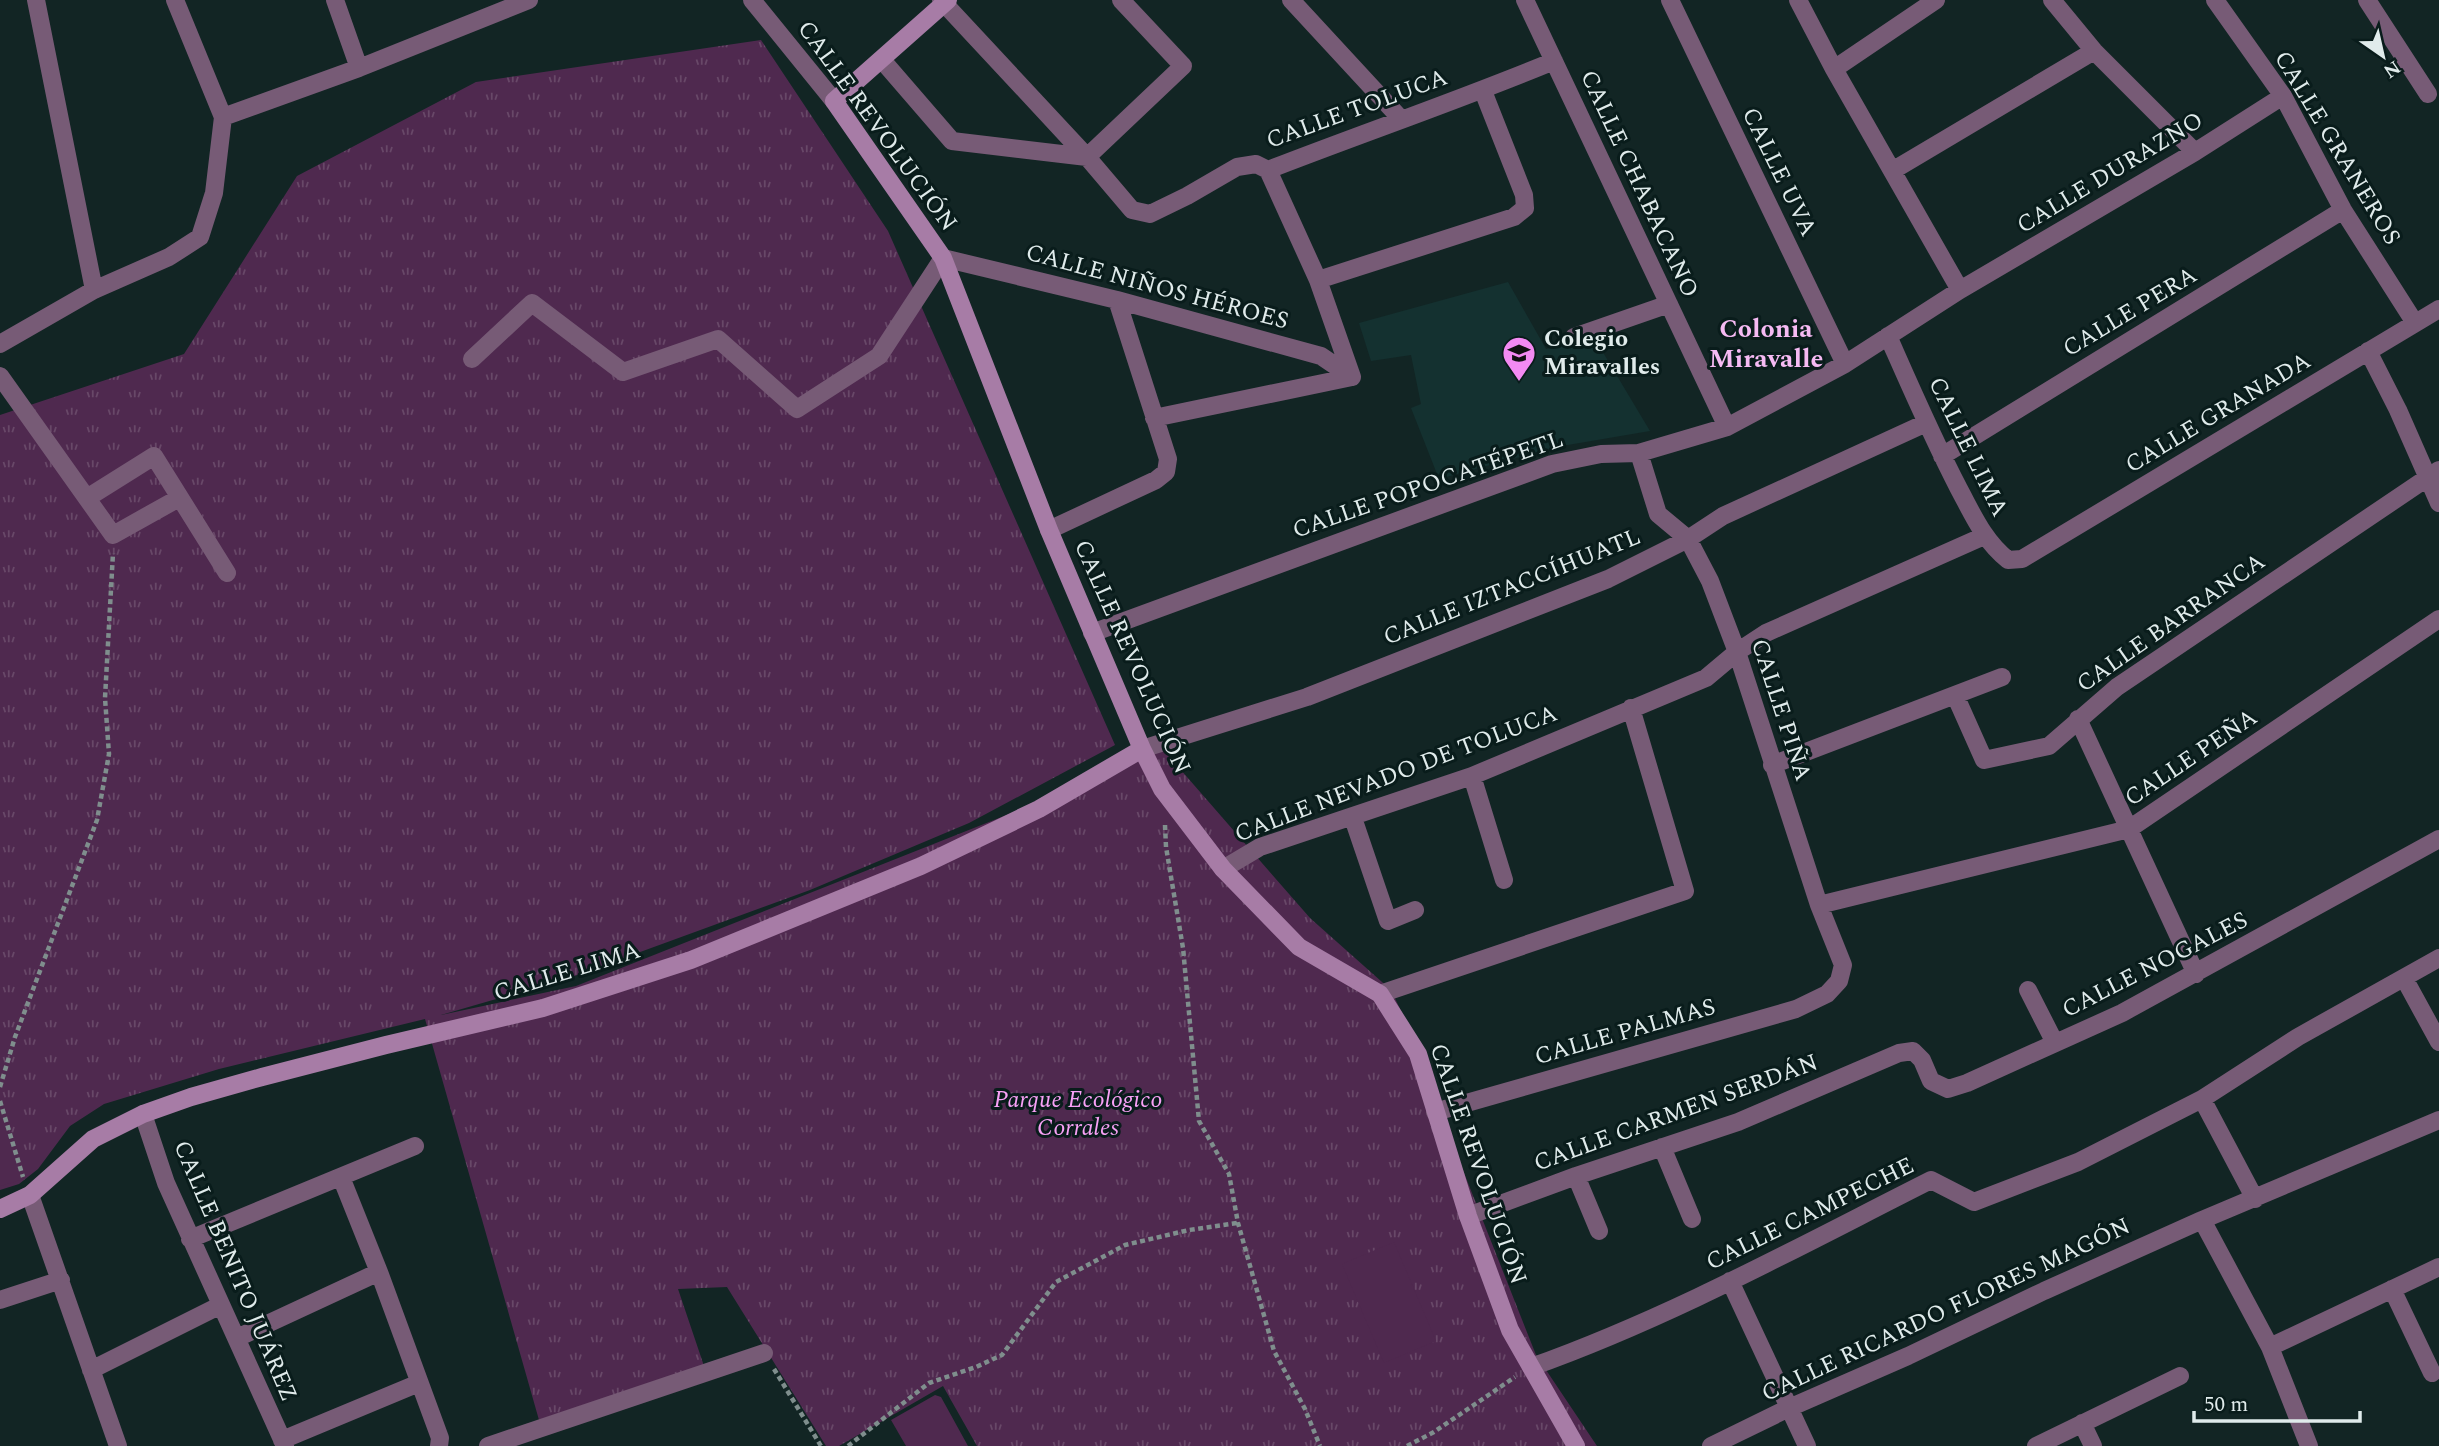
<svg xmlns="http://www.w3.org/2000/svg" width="2439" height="1446" font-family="Spectral,serif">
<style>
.built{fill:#143130}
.grass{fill:url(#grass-tufts)}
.pitch{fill:#4f294f}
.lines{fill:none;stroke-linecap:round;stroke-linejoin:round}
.path{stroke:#7f8e8d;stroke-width:4.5;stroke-dasharray:5 3.5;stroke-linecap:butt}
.street{stroke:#775b76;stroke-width:18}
.secondary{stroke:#a77ca6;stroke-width:18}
.labels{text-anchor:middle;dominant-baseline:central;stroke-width:6;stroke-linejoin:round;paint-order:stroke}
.street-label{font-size:24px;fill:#e0ebeb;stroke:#091c1b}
.poi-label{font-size:24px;font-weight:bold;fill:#e0ebeb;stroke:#091c1b;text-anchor:start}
.park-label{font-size:24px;font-style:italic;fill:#f8a1f6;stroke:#091c1b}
.neighbourhood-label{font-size:26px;font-weight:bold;fill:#f5baf3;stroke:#091c1b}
</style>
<defs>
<pattern id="grass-tufts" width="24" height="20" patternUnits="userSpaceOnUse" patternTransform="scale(1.75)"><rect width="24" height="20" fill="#4f294f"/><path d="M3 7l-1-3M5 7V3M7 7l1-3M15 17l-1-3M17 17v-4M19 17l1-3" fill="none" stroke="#684868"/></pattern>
</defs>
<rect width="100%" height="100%" fill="#122524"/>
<path class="built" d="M1508 282 1546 349 1595 339 1650 431 1556 447 1439 479 1411 408 1421 404 1411 355 1371 361 1359 323Z"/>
<path class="grass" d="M761 40 888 231 1115 745 969 823 810 890 569 978 441 1015 576 986 1019 810 1153 738 1310 918 1391 990 1426 1063 1438 1107 1536 1355 1597 1446H977L943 1386 839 1446H826L727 1287 678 1289 704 1366 539 1420 425 1019 219 1069 104 1104 70 1126 38 1169 19 1184 0 1190V415L184 354 297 176 476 82Z"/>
<path class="pitch" d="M0 1101 24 1179 0 1186Z
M1394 1242 1436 1341 1384 1363 1342 1264Z
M935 1395 941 1397 968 1446H906L891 1420Z"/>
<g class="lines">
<path class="path" d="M1165 825 1166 847 1183 948 1199 1121 1229 1174 1238 1223 1274 1351 1305 1409 1320 1446
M0 1087 15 1037 97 820 109 754 105 698 113 553
M0 1101 23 1177
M774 1369 821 1446
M848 1446 929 1383 976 1367 1002 1355 1056 1282 1125 1245 1189 1230 1237 1223
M1407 1446 1434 1432 1515 1377"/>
<path class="street" d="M36 0 94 290
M335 0 359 68
M752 0 834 101
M941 0 1087 157 1132 210 1150 214 1187 196 1237 167 1256 164 1268 170C1363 133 1460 100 1554 61
M1291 0 1401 119
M1525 0 1727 427
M1670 0 1845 364
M1798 0 1834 69 1960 290
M2052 0 2094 51 2195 152
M2215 0 2283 96 2343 210 2415 323
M2367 0 2428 94
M882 60 952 141 1087 157
M1834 69 1936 0
M223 117 359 68 529 0
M1087 157 1183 66 1121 0
M1268 170 1318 280 1352 377
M1892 171 2094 51
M1318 280 1514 217 1525 208 1524 195 1483 91
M1888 336C1911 388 1933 439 1959 489 1973 515 1984 541 2008 560L2022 559 2439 309
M1574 337 1669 304
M0 344 94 290 169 257 200 237 214 193 223 117 175 0
M2368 351 2398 410 2439 503
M472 359 532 303 623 372 718 339 797 409 879 356 943 258 1117 300 1321 356 1352 377
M0 376 113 535 179 498
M1154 418 1352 377
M1942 456 2343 210
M87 498 154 456 227 573
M1049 530 1156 480 1166 472 1168 459 1117 300
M1092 633 1552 464 1601 454 1639 453 1727 427 1845 364 1960 290 2195 152 2283 96
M1955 695 1984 760 2049 746 2117 687 2439 470
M2078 719 2196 974
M1142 749 1307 697 1608 579 1688 539 1723 516 1926 423
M1772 765 2002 677
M1472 776 1504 880
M1353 818 1388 921 1415 910
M1223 869 1260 847 1472 776 1706 678 1737 652 1766 633 1984 536
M1819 905 2129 829 2439 619
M2404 978 2439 1042
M2028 990 2055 1043
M1380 994 1685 891 1631 708
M2202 1099 2255 1199
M1435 1112 1796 1009 1827 994 1839 981 1843 965 1819 905 1737 652 1710 581 1688 539 1658 514 1639 453
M143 1114 166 1183 285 1446
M1662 1147 1692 1219
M1576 1176 1599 1231
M341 1177 379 1272 440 1438 439 1446
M30 1195 118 1446
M1468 1216 1576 1176 1738 1122 1899 1053 1913 1051 1922 1060 1931 1081 1948 1089 1967 1083 2122 1013 2439 839
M2202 1220 2270 1347 2309 1446
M190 1239 415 1146
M1730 1281 1807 1446
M2392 1289 2432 1373
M0 1300 61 1280
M237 1338 379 1272
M2270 1347 2439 1267
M1531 1367C1669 1318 1800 1246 1931 1180L1974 1202 2078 1162 2202 1099 2298 1037 2439 958
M91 1370 221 1305
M2082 1423 2093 1446
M282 1440 419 1383
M488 1446 764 1353
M1711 1446 1789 1408 1908 1356 2044 1291 2202 1220 2439 1120
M2036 1446 2180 1376"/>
<path class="secondary" d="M948 0 834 101 943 258 1049 530 1142 749 1162 789 1223 869 1299 947 1380 994 1418 1054 1468 1216 1510 1330 1576 1446
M0 1209 30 1195 93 1139 143 1114 191 1097 262 1077 386 1045 543 1008 691 960 921 866 1039 809 1142 749"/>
</g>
<defs>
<symbol id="school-pin" viewBox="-11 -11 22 30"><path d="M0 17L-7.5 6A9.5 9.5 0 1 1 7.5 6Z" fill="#f38af2" stroke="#091c1b"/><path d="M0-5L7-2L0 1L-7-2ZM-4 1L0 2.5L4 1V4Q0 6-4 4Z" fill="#111"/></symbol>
</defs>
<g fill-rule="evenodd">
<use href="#school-pin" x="1500" y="334" width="38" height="52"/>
</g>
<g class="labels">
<g class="street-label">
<text transform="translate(1357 109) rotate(-20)">CALLE TOLUCA</text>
<text transform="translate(877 126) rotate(54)">CALLE REVOLUCIÓN</text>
<text transform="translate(2337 148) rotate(59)">CALLE GRANEROS</text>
<text transform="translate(1779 172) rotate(64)">CALLE UVA</text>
<text transform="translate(2110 173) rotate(-31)">CALLE DURAZNO</text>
<text transform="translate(1639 184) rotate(65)">CALLE CHABACANO</text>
<text transform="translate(1157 287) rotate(15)">CALLE NIÑOS HÉROES</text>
<text transform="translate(2130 312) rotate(-31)">CALLE PERA</text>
<text transform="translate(2218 413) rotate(-31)">CALLE GRANADA</text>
<text transform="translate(1968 447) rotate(64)">CALLE LIMA</text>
<text transform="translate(1428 485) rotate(-19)">CALLE POPOCATÉPETL</text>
<text transform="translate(1512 587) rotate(-22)">CALLE IZTACCÍHUATL</text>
<text transform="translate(2171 623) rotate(-35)">CALLE BARRANCA</text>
<text transform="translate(1132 657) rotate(66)">CALLE REVOLUCIÓN</text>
<text transform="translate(1781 710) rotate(72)">CALLE PIÑA</text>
<text transform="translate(2191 758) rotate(-34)">CALLE PEÑA</text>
<text transform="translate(1396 774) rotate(-21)">CALLE NEVADO DE TOLUCA</text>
<text transform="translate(2155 965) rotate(-27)">CALLE NOGALES</text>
<text transform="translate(567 972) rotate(-17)">CALLE LIMA</text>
<text transform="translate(1625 1032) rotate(-16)">CALLE PALMAS</text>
<text transform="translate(1676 1113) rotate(-20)">CALLE CARMEN SERDÁN</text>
<text transform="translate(1478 1164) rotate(71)">CALLE REVOLUCIÓN</text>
<text transform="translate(1810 1214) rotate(-26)">CALLE CAMPECHE</text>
<text transform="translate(235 1271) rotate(67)">CALLE BENITO JUÁREZ</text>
<text transform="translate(1946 1310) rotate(-25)">CALLE RICARDO FLORES MAGÓN</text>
</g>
<g class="poi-label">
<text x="1544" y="339">Colegio<tspan x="1544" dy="28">Miravalles</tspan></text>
</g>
<g class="park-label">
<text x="1078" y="1100">Parque Ecológico<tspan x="1078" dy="28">Corrales</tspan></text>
</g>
<g class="neighbourhood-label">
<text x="1766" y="329">Colonia<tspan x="1766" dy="30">Miravalle</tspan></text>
</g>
</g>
<g transform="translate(2383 56) rotate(146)" stroke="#091c1b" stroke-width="5" paint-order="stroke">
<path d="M0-5L12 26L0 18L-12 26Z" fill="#e0ebeb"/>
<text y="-10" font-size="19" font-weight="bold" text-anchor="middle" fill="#e0ebeb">N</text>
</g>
<path d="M2194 1411v10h166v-10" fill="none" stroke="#e0ebeb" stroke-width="3.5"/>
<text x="2204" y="1411" font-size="21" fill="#e0ebeb" stroke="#091c1b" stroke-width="5" paint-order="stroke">50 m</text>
</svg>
